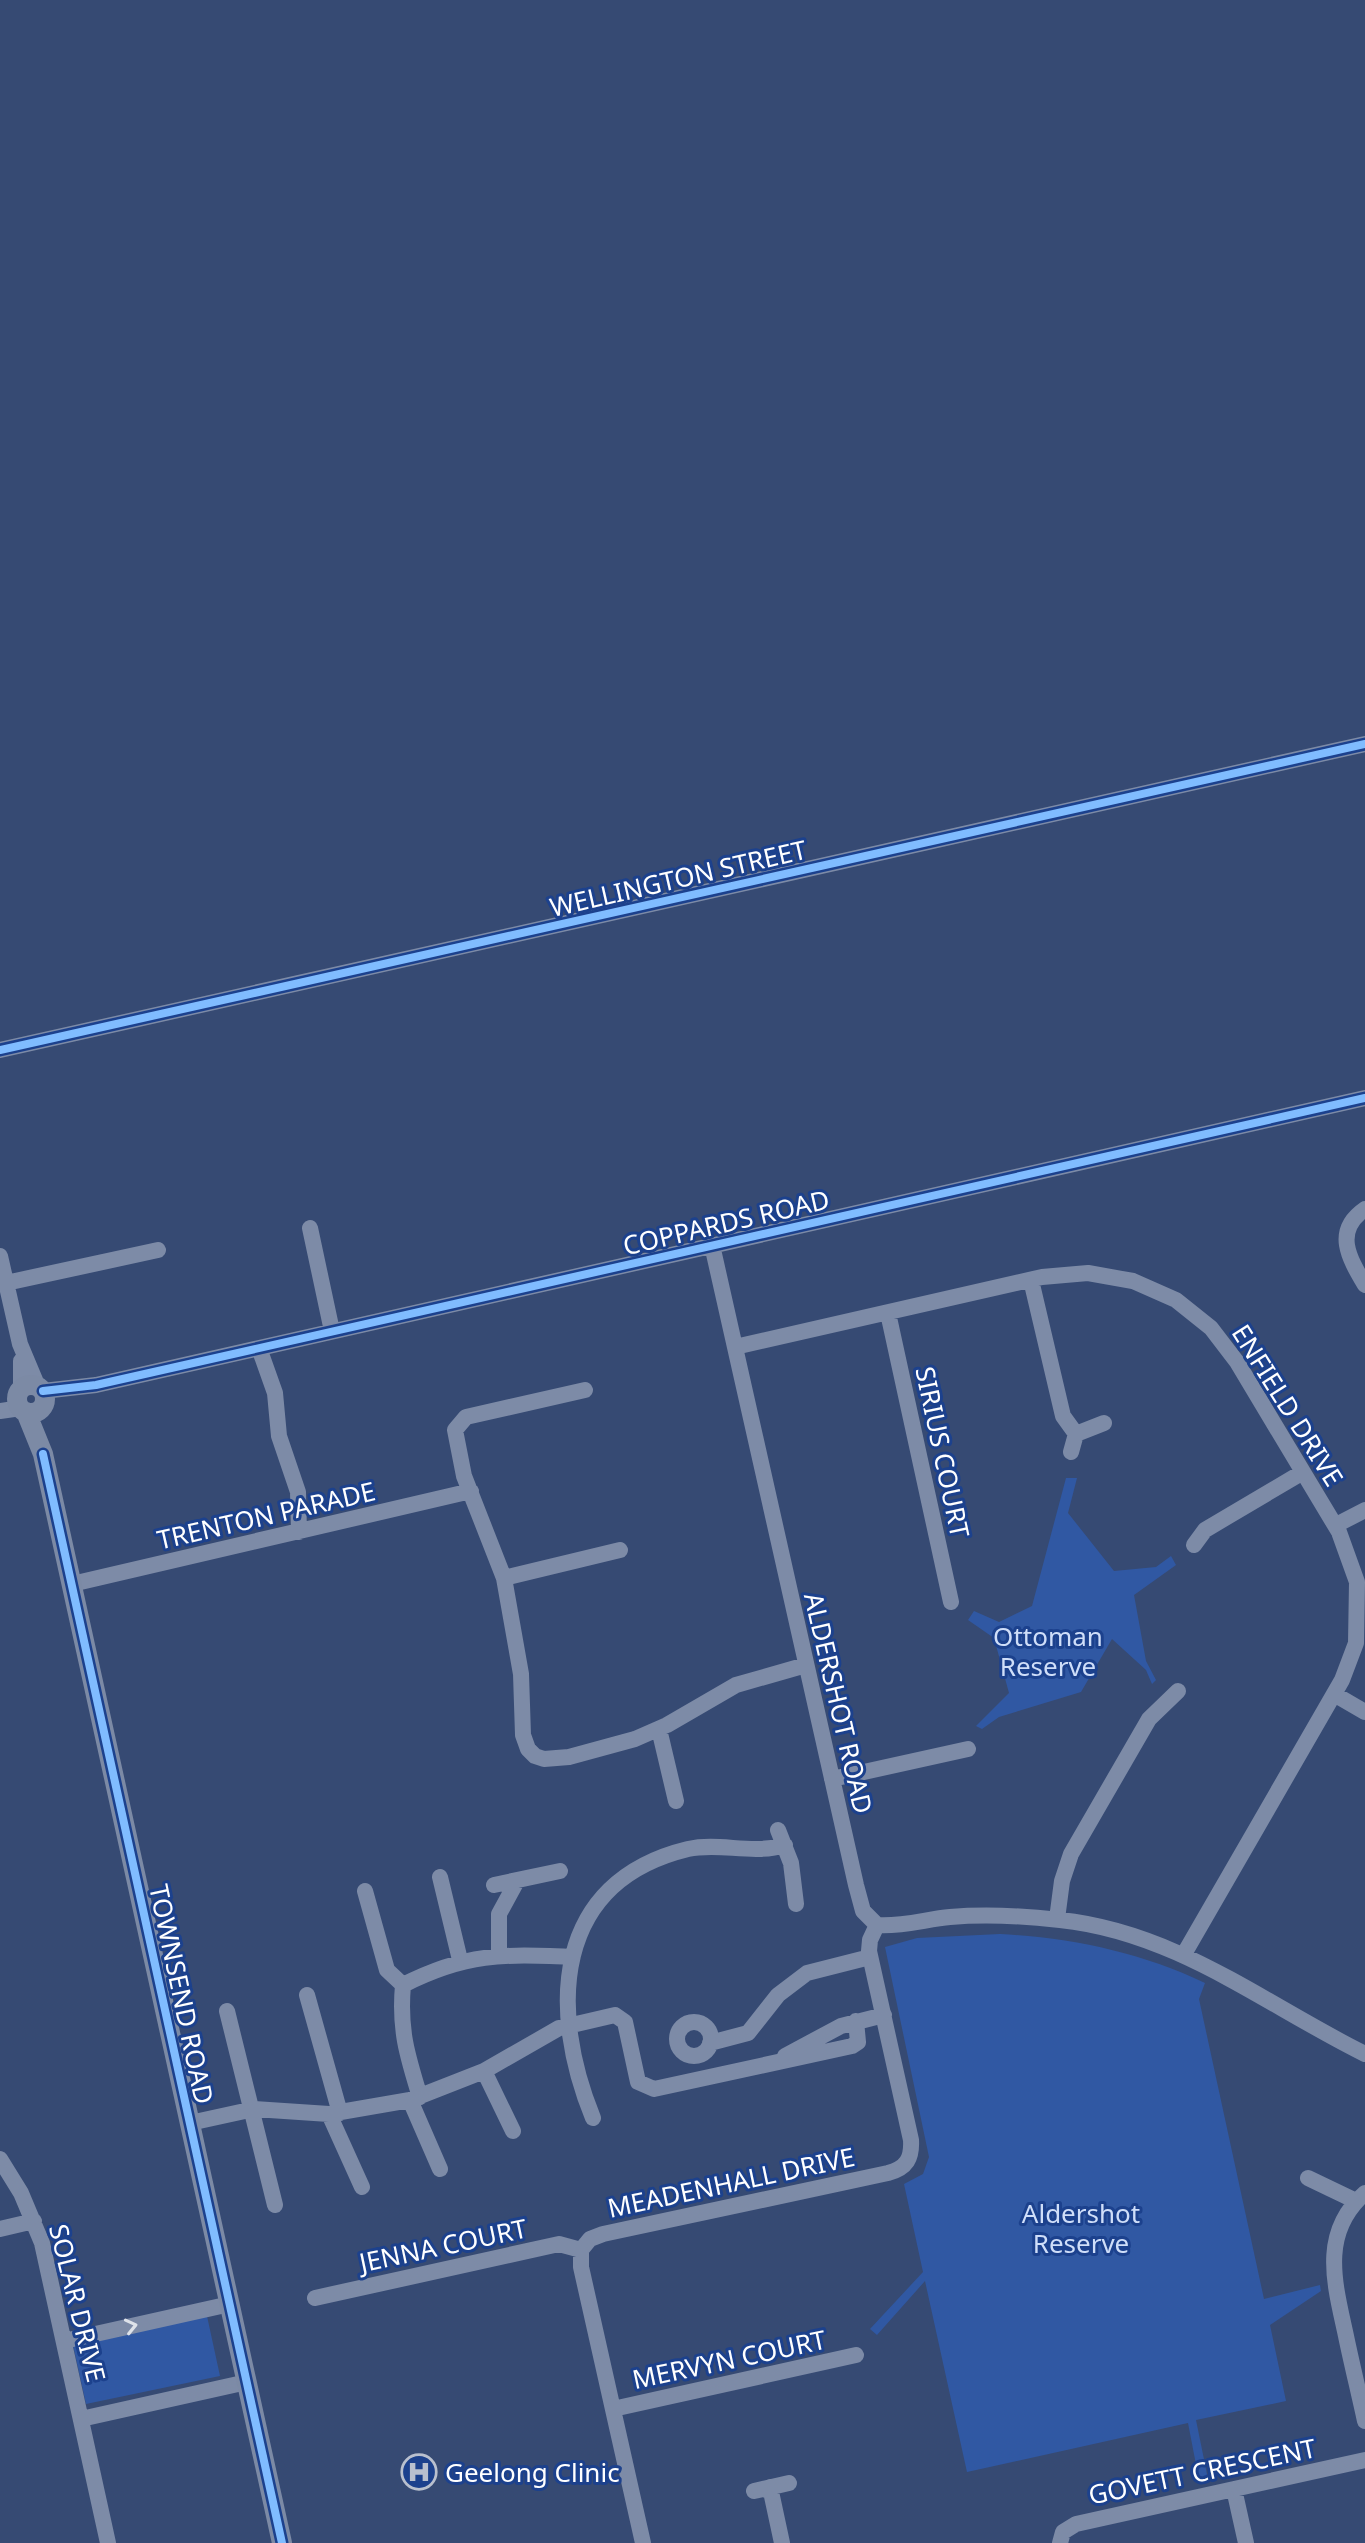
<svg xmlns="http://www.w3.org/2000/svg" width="1365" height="2543" font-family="'Noto Sans',sans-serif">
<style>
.green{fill:#3058a3}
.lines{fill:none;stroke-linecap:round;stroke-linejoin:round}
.minor{stroke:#7d8ba7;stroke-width:16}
.major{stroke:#7c8aa5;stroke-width:20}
.cycleway-casing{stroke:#1c418d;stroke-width:13}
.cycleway{stroke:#80bcff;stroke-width:8}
.oneway{stroke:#dee2e9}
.labels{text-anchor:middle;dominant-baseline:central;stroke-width:6;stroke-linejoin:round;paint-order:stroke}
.street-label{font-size:26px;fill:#fff;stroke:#1c418d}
.park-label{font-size:26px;fill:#cfdef9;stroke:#1c418d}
.poi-label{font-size:26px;fill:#fff;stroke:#1c418d;text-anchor:start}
</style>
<rect width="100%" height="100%" fill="#364a73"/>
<path class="green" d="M1066 1478H1077L1068 1513 1114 1571 1156 1567 1171 1556 1176 1565 1134 1595 1146 1661 1156 1680 1152 1684 1146 1670 1112 1639 1081 1692 999 1717 982 1729 976 1726 1009 1693 994 1638 968 1620 974 1611 999 1622 1032 1606Z
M1000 1934C1072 1938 1140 1952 1205 1983L1199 1999 1264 2299 1320 2285 1321 2291 1270 2325 1286 2401 1196 2420 1208 2479 1199 2480 1188 2423 967 2472 925 2281 877 2335 870 2329 923 2272 904 2184 923 2174 929 2157 885 1947 917 1938Z
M207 2316 220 2376 86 2404 73 2345Z"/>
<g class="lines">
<path class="minor" d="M0 1050 1365 744
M1365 1209C1333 1231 1349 1258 1365 1285
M310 1228 332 1331
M712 1245 856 1885 863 1911 877 1925
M0 1256 20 1344 38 1387
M1031 1280 1063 1416 1076 1434
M6 1283 158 1250
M888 1313 951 1602
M735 1347 1042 1277 1088 1273 1133 1281 1176 1300 1211 1328 1237 1362 1339 1532 1357 1582 1356 1643 1342 1680 1184 1954
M259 1348 275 1393 279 1436 298 1492 299 1532
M585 1390 466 1417 455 1430 464 1476 504 1578 521 1674 523 1735 528 1749 535 1756 544 1759 569 1757 635 1739 667 1725 736 1685 806 1665
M21 1391V1361
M43 1391 96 1385 1365 1098
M0 1411 21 1408
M1071 1452 1076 1434 1104 1423
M1336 1525 1365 1510
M1194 1545 1205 1530 1303 1472
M504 1578 620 1550
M72 1584 471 1491
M1334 1694 1365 1712
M659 1729 676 1801
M832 1779 968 1749
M778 1830 791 1863 796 1904
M440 1877 460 1960
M494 1885 560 1871
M365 1891 387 1970 403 1985
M1057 1919 1062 1881 1071 1854 1149 1719 1178 1691
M877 1925C901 1927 927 1919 950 1917 986 1914 1024 1916 1060 1920 1176 1932 1264 2004 1365 2054
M499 1956V1914L517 1881
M307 1995 340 2113
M227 2011 275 2205
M677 2039a17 17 0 1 1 34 0a17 17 0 1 1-34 0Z
M710 2043 748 2033 778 1995 807 1973 870 1957
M785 2056 841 2026 884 2015
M484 2071 513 2131
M420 2097C407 2055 399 2029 403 1985 466 1953 502 1954 571 1957
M410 2100 440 2169
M329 2114 362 2187
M593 2118C549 2010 552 1882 688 1849 720 1842 752 1855 785 1845
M190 2123 254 2109 329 2114 410 2100 484 2071 559 2028 615 2015 625 2022 638 2082 654 2089 852 2046 858 2042 856 2021
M0 2159 21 2193 42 2243 108 2543
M1308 2178 1356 2201
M1365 2193C1319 2233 1335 2285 1346 2336 1352 2365 1359 2393 1365 2421
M0 2229 34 2221
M315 2298 559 2244 581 2250
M64 2341 230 2304
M613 2409 856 2355
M81 2419 247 2382
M770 2487 782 2543
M1234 2489 1246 2543
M754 2491 789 2483
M643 2543 581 2267V2250L590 2239 603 2234 888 2173C907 2168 912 2158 911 2140L869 1951 870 1940 877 1925
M1060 2543 1063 2532 1076 2524 1365 2460"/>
<path class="major" d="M17 1399a14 14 0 1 1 28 0a14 14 0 1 1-28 0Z
M26 1412 43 1454 282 2543"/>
<defs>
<path id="cycleway" d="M0 1050 1365 744
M43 1391 96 1385 1365 1098
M43 1454 282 2543"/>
</defs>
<use href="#cycleway" class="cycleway-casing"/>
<use href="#cycleway" class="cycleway"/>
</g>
<defs><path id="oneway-chevron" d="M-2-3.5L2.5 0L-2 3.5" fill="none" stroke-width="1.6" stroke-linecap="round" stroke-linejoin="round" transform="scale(2)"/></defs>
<use class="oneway" href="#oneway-chevron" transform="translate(131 2326) rotate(-13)"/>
<defs>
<symbol id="hospital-ring" viewBox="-11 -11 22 22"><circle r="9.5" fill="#1c418d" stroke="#b9c0ce" stroke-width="1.5"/><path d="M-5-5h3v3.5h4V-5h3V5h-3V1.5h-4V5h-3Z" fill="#b9c0ce"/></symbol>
</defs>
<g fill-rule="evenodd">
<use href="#hospital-ring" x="399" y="2452" width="40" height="40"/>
</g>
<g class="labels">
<g class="street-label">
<text transform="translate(678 878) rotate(-13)">WELLINGTON STREET</text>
<text transform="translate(726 1222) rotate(-13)">COPPARDS ROAD</text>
<text transform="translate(1288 1405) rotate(58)">ENFIELD DRIVE</text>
<text transform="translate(943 1452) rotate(78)">SIRIUS COURT</text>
<text transform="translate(266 1515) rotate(-13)">TRENTON PARADE</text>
<text transform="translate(839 1703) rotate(77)">ALDERSHOT ROAD</text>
<text transform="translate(182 1994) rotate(78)">TOWNSEND ROAD</text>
<text transform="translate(731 2182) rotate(-12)">MEADENHALL DRIVE</text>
<text transform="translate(443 2245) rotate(-12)">JENNA COURT</text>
<text transform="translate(78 2303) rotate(76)">SOLAR DRIVE</text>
<text transform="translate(729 2359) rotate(-12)">MERVYN COURT</text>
<text transform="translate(1202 2471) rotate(-12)">GOVETT CRESCENT</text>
</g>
<g class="park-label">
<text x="1048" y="1636">Ottoman<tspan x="1048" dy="30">Reserve</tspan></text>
<text x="1081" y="2213">Aldershot<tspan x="1081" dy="30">Reserve</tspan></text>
</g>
<g class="poi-label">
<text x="445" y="2472">Geelong Clinic</text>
</g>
</g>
</svg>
